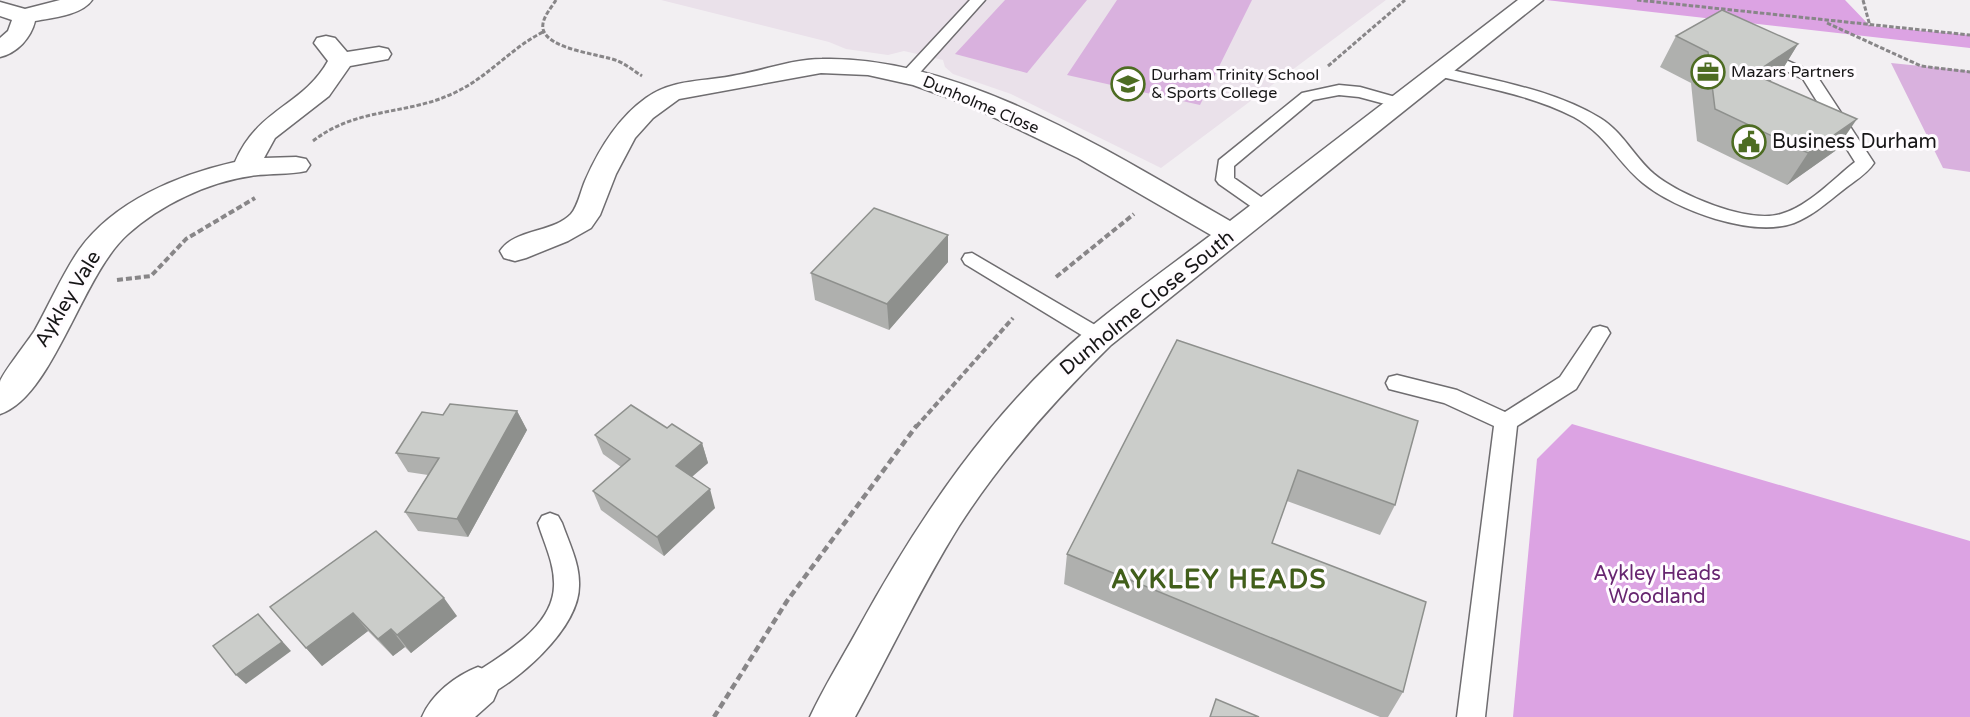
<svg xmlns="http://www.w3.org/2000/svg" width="1970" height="717" font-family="'Varela Round',sans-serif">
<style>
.built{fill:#eae1ea}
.green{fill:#d9b1de}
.forest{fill:#dca3e3}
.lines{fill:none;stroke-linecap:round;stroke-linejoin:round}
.service-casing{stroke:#6f6d70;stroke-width:3}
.minor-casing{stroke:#6f6d70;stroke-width:3}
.path-far2{stroke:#888688;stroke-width:3;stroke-dasharray:4.5 2;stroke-linecap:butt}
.path-far1{stroke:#888688;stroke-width:4;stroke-dasharray:6 3;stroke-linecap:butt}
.path{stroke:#888688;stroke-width:4.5;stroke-dasharray:7 4;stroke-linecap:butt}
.service{fill:#fff;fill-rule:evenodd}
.minor{fill:#fff;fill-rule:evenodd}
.wall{fill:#afb0ae}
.shaded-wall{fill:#8e908d}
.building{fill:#cbcdca;stroke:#8e908d;stroke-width:1.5}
.labels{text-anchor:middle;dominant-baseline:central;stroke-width:6;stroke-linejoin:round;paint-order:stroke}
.far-poi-label{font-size:16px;fill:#171617;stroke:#fffcff;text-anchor:start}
.far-street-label{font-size:16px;fill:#171617;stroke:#fffcff}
.poi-label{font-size:20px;fill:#171617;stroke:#fffcff;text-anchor:start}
.street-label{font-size:20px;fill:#171617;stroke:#fffcff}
.park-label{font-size:20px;fill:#672570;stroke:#fffcff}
.district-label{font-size:26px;font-weight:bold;letter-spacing:1.5px;fill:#415e1a;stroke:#fffcff}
</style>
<rect width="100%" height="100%" fill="#f2eff2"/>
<path class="built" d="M661 0H1386L1161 168 1011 94 953 74 945 67 943 60 904 51 888 55 846 49 829 42Z"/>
<path class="green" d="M1005 0H1087L1027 73 955 54Z
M1117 0H1252L1200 105 1067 75Z
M1891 63 1970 71V172L1943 168Z"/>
<path class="forest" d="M1546 0H1845L1870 26 1970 35V48Z
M1572 424 1970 541V717H1513L1537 459Z"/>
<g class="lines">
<defs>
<path id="service" d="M970 0H985L915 78H903L901 75 903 72Z
M1759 48 1815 73 1874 163C1867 174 1853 182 1843 190 1828 202 1812 216 1794 223 1752 238 1676 210 1643 183 1617 162 1607 135 1574 117 1532 95 1481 87 1434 75L1432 72 1440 67C1494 81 1552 89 1600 118 1623 132 1634 157 1654 174 1679 195 1748 224 1781 214 1809 206 1833 179 1855 162L1803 79 1754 56 1751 53 1754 50Z
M1339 85 1360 87 1406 100 1408 103 1400 108 1359 97 1339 95 1313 100 1234 166V178L1271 204 1274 208 1271 212H1259L1219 184 1216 180 1219 160 1302 93Z
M972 253 1107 332 1110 337 1107 342 1100 344 1093 342 965 264 962 259 965 254Z
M1600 326 1607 328 1610 333 1576 389 1517 426 1485 717H1457L1494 426 1444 403 1389 389 1386 383 1389 377 1397 375 1457 390 1505 412 1560 377 1593 328Z
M550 513 558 516 562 523C569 543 580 564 579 586 579 629 515 685 478 700L468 696 465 687 468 678C499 656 553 629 554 586 555 564 544 543 538 523L542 516Z"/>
<path id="minor" d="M60 0H92C82 15 52 18 35 21 31 38 17 53 0 57V38L8 31 12 20 0 16V2L25 9Z
M1518 0H1543L1111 345C1055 400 1002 459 959 526 921 587 890 653 855 717H810C824 687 842 658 858 629 919 518 990 412 1088 329 1128 296 1170 266 1211 235L1078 158 966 104 913 85 868 75 821 73 679 99 653 118 635 138 616 174 600 215 591 228 568 241 526 258 515 261 504 258 500 251C514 229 553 233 571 214 578 206 581 190 585 181 599 149 618 118 646 98 674 78 706 82 737 75 765 70 793 59 822 59 960 55 1113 154 1230 221Z
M326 36 335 38 347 52 379 47 388 49 391 54 388 59 350 66 329 96 275 138 264 158 296 157 306 159 310 165 306 171C288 175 269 173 251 176 208 182 160 205 128 234 82 274 53 397 0 414 0 404 0 392 0 382 1 375 29 340 35 330 50 303 62 275 79 250 114 201 178 175 235 162 258 108 303 106 328 61L314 43 317 38Z
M478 667 493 673 499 687 493 701 475 717H422C432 694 455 676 478 667Z"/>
</defs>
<use href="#service" class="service-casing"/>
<use href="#minor" class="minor-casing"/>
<path class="path-far2" d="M556 0C551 8 541 19 543 29 548 50 601 54 618 61 627 65 634 71 642 76
M1637 0 1970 35
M1863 0 1870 26
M1827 23 1921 66 1970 72
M1328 66 1405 0
M313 141C358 106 408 116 456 92 488 77 511 48 543 32"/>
<path class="path-far1" d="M1056 277 1134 214
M117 280 151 276 186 239 255 198
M916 427 1013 318"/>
<path class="path" d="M714 717 787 601 917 425"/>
<use href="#service" class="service"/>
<use href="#minor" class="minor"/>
</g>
<path class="wall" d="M1676 36 1798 44 1779 75 1770 81 1835 151 1787 185 1697 141 1691 83 1660 67Z
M948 262 889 330 815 300 811 273Z
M1177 340 1395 505 1380 535 1287 501 1272 543 1403 692 1388 717H1380L1064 584 1067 554Z
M517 411 527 430 468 537 418 531 405 512 428 475 408 472 396 453 443 415Z
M667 428 702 443 708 463 692 477 715 508 664 556 601 510 593 491 621 467 603 454 595 435Z
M270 607 457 616 411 653 405 647 393 656 368 631 322 666Z"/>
<path class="shaded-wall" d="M1798 44 1779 75 1734 105 1753 74Z
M1857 119 1835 151 1787 185 1808 153Z
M948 235V262L889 330 887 304Z
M517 411 527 430 468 537 457 519Z
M702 443 708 463 682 485 676 466Z
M710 489 715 508 664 556 657 537Z
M444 598 457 616 411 653 397 635Z
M353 613 368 631 322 666 306 648Z
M258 614 291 651 246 684 236 675Z
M391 629 405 647 393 656 378 639Z"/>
<path class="building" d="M1722 10 1798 44 1753 74 1857 119 1808 153 1715 109 1708 52 1676 36Z
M874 208 948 235 887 304 811 273Z
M1177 340 1418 421 1395 505 1298 470 1272 543 1426 602 1403 692 1067 554Z
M450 404 517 411 457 519 405 512 439 458 396 453 422 412 443 415Z
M631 405 667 428 672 424 702 443 676 466 710 489 657 537 593 491 630 459 595 435Z
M376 531 444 598 397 635 391 629 378 639 353 613 306 648 270 607Z
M258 614 282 642 236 675 213 646Z
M1216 699 1259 717H1210Z"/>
<defs>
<symbol id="office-ring" viewBox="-11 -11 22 22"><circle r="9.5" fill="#fffcff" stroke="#4d6c22" stroke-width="1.5"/><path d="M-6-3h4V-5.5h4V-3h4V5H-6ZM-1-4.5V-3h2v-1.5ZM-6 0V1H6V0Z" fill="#4d6c22"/></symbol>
<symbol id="school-ring" viewBox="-11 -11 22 22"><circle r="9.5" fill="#fffcff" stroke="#4d6c22" stroke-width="1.5"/><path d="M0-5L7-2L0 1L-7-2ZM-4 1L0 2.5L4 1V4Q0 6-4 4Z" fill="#4d6c22"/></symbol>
<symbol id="civic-ring" viewBox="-11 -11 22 22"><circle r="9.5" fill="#fffcff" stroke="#4d6c22" stroke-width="1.5"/><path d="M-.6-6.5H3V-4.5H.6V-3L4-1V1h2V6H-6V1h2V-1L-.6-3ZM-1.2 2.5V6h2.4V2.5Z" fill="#4d6c22"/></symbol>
</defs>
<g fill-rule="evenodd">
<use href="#office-ring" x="1689" y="53" width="38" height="38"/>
<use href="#school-ring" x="1109" y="65" width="38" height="38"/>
<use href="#civic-ring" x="1730" y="123" width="38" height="38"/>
</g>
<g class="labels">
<g class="far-poi-label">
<text x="1731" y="72">Mazars Partners</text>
<text x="1151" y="75">Durham Trinity School<tspan x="1151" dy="18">&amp; Sports College</tspan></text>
</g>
<g class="far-street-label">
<text transform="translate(981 105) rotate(23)">Dunholme Close</text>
</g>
<g class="poi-label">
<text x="1772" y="142">Business Durham</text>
</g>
<g class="street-label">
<text transform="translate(68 299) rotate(-59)">Aykley Vale</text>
<text transform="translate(1147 303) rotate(-39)">Dunholme Close South</text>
</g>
<g class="park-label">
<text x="1657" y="574">Aykley Heads<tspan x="1657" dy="23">Woodland</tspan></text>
</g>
<g class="district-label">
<text x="1219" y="579">AYKLEY HEADS</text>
</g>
</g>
</svg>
